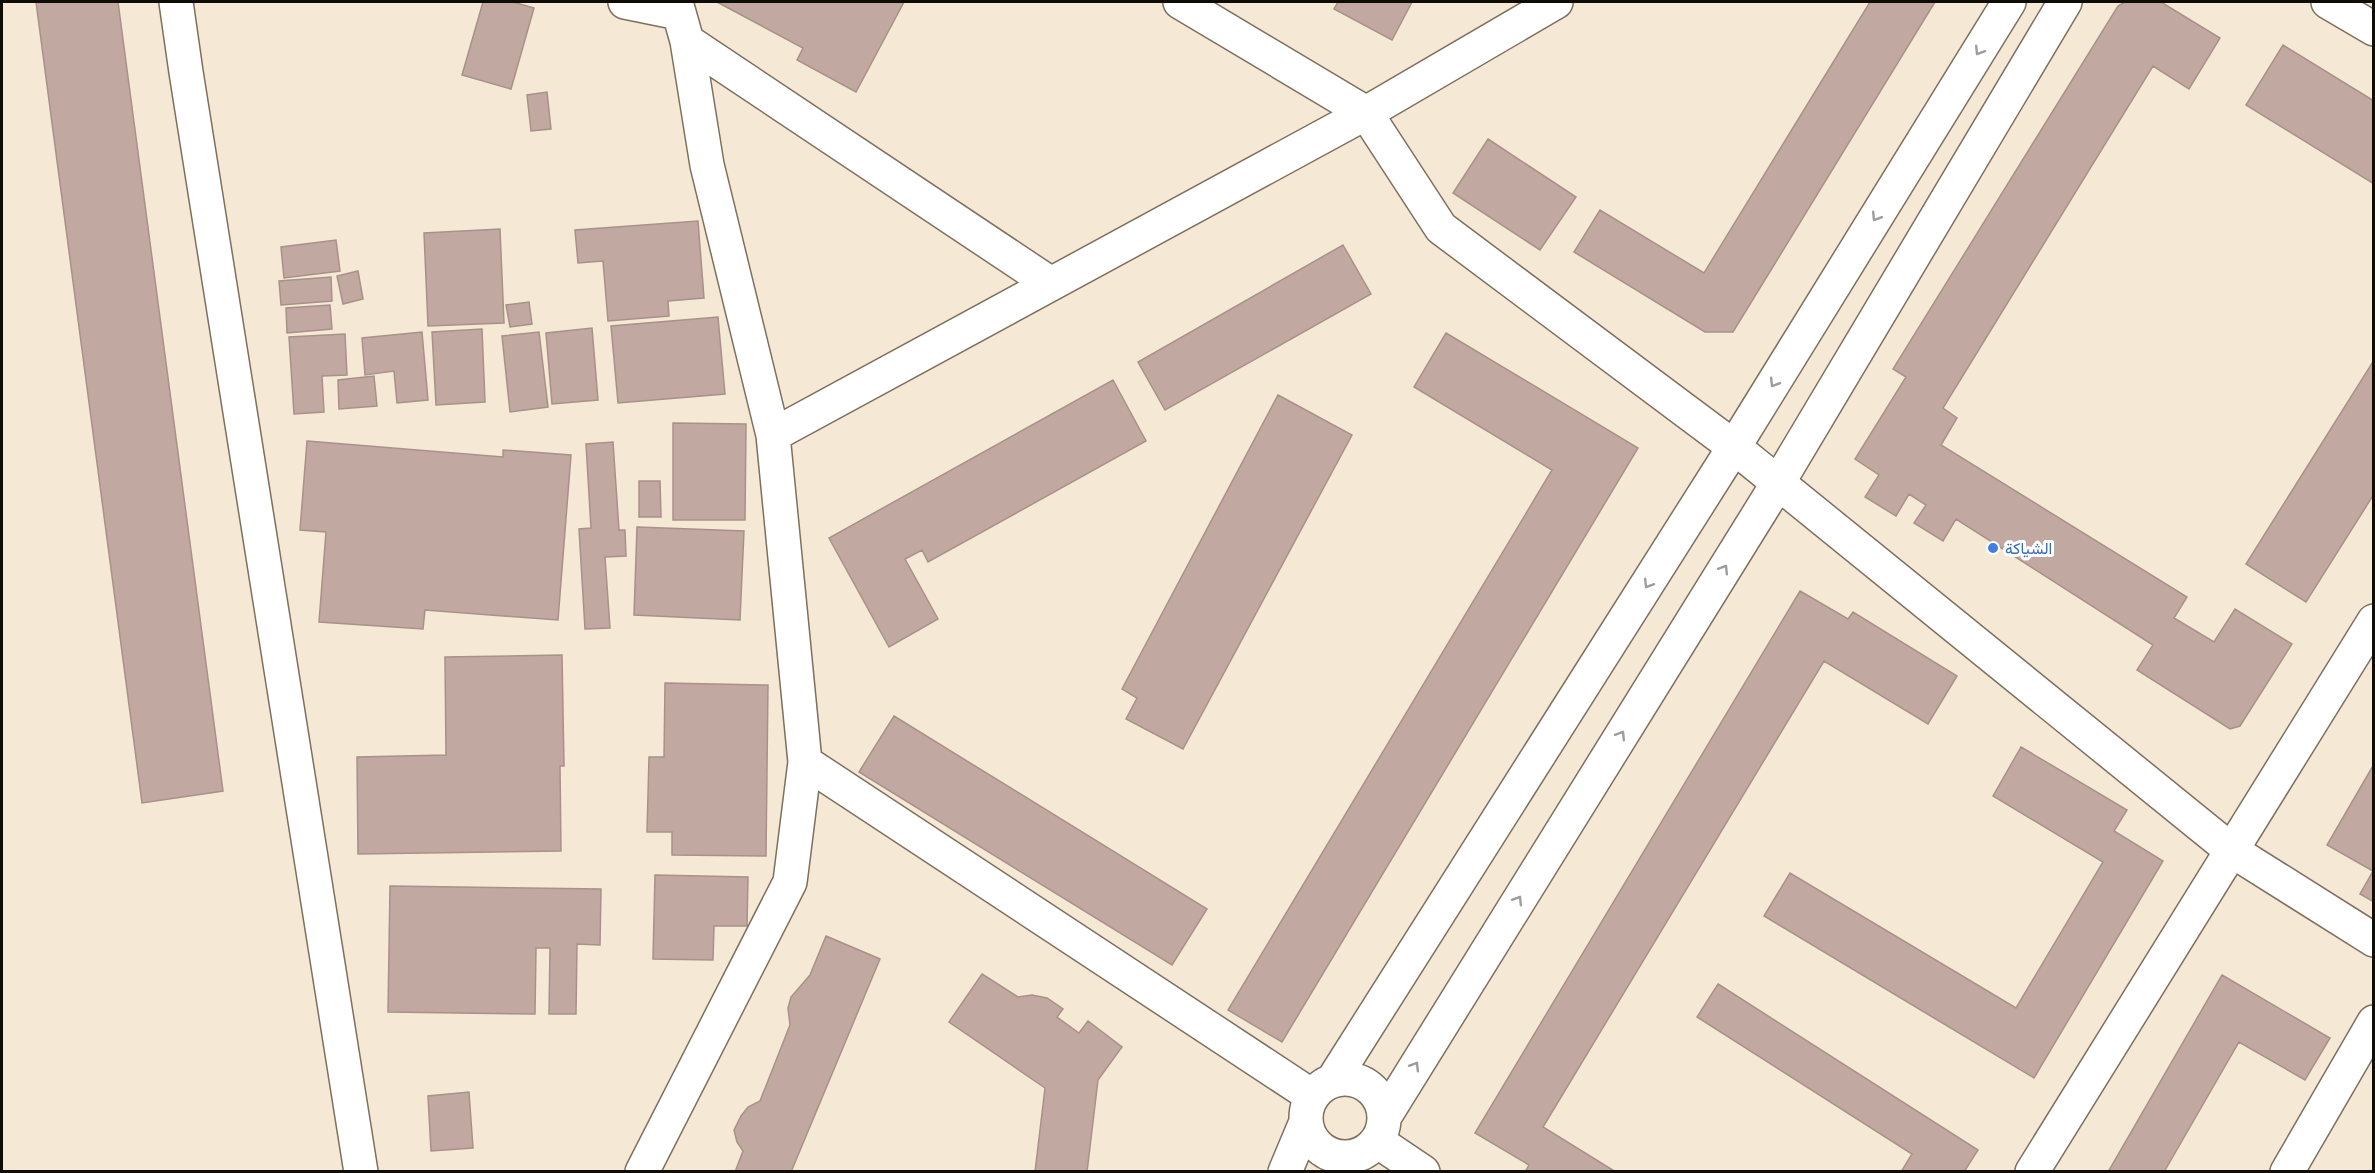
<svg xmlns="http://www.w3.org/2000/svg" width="2375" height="1173" font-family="'PT Serif',Vazirmatn,serif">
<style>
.building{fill:#c1a9a1;stroke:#a89189;stroke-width:1.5}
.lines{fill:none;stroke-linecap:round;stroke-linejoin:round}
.minor-casing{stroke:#7d705f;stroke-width:36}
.tertiary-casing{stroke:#7d705f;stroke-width:36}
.minor{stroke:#fff;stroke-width:33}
.tertiary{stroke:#fff;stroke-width:33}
.oneway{stroke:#9f9d9b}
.shop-dot{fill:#3f7fe0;stroke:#fff;stroke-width:2}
.labels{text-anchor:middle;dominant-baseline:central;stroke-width:6;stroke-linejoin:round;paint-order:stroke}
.shop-label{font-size:16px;fill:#366cbe;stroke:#fff;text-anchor:start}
</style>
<rect width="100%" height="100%" fill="#f5e8d4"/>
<path class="building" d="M36 2H118L223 791 142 803Z
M483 2H513L534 8 511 89 462 75Z
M717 2H904L856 92 797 60 803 48Z
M1338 2H1412L1392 40 1334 9Z
M1870 2H1935L1733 332H1705L1574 252 1600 210 1704 273Z
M2125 2H2161L2220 38 2189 89 2153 66 1943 408 1957 418 1941 445 2187 597 2174 618 2214 642 2235 609 2292 644 2240 726 2230 729 2137 670 2153 645 1956 519 1943 541 1914 523 1926 505 1909 494 1896 516 1865 497 1879 475 1855 459 1906 377 1893 369 2118 6Z
M2283 45 2374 101V184L2246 105Z
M547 92 551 129 531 131 527 95Z
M1488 139 1576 197 1540 250 1453 193Z
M698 221 704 298 668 301 669 316 608 321 603 261 578 263 575 230Z
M500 229 504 323 428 326 424 233Z
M336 240 340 271 284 278 281 247Z
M1343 245 1371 294 1165 410 1138 362Z
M358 271 363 299 343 304 337 276Z
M331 277 332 301 281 305 279 281Z
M529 302 532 324 510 327 506 305Z
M330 305 332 329 287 333 286 308Z
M718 317 725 394 618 403 611 326Z
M592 328 598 400 552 404 546 333Z
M482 329 485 402 436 405 432 332Z
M422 332 428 400 397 403 394 371 365 375 362 338Z
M539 332 548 407 510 412 502 336Z
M1446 333 1638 448 1282 1042 1228 1010 1552 470 1414 387Z
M345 334 347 375 322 376 324 412 294 414 289 337Z
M2374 360V494L2306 602 2246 564Z
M374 376 377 406 339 409 338 380Z
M1113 380 1146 441 928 562 922 550 905 559 938 619 889 647 829 538Z
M1278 395 1352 435 1183 749 1126 719 1137 698 1122 689Z
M673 423 746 424 745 520H673Z
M307 441 503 457V450L571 455 558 620 425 610 423 629 319 622 326 532 300 530Z
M613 442 619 530H625L626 556 605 557 610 628 585 629 579 529 591 528 586 444Z
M639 481H660L661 517H639Z
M637 527 744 531 740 620 634 615Z
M1800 591 1848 619 1853 612 1957 676 1928 724 1824 661 1543 1127 1616 1172H1525L1529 1165 1475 1133Z
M562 655 564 766H560L561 851 358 854 357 757 446 755 445 657Z
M665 683 768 685 766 856 672 855V832H647L649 757H664Z
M894 716 1207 909 1172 965 859 772Z
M2021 747 2127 810 2114 831 2163 861 2034 1078 1764 916 1790 873 2016 1008 2103 862 1993 796Z
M2374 764V902L2360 894 2373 871 2327 845Z
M655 875 748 877 747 926H714L713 960 653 959Z
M390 886 601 889 600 945 577 944 576 1014H549L550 948H536L535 1014 388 1012Z
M826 936 880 959 791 1172H735L743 1151 737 1142 734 1130 741 1116 748 1107 760 1101 790 1025 788 1008 791 997 810 975Z
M982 974 1018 997 1032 995 1047 998 1063 1009 1057 1017 1079 1033 1088 1021 1122 1047 1098 1080 1087 1172H1035L1045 1088 949 1022Z
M2222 975 2330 1038 2305 1080 2239 1042 2164 1172H2108Z
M1718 984 1978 1150 1964 1172H1901L1912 1154 1697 1017Z
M469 1092 473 1148 431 1151 428 1096Z"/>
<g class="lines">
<defs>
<path id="minor" d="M176 2 186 72 361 1172
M625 2 679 13
M1180 2 1366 113 1441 228 1734 447 2231 850 2374 940
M2328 2 2374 29
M687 41 1051 284
M773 435 1366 113 1556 2
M805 762 1312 1096
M1377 1141 1423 1172
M642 1172 790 882 805 762 773 435 707 165 687 41 676 2
M2032 1172 2374 621
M2287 1172 2374 1022"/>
<path id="tertiary" d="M1306 1118a39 39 0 1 1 78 0a39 39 0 1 1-78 0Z
M1333 1080 1734 447 2009 2
M1385 1116 1778 483 2065 2
M1285 1172 1306 1122"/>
</defs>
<use href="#minor" class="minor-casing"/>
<use href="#tertiary" class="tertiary-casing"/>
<use href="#minor" class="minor"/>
<use href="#tertiary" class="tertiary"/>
</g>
<defs><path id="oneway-chevron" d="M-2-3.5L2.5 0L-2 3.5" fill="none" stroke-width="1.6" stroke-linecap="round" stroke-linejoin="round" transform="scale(1.5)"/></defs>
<g class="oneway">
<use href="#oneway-chevron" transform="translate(1979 51) rotate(122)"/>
<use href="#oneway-chevron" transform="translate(1876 217) rotate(122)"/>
<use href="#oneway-chevron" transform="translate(1774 383) rotate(122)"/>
<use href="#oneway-chevron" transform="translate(1724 569) rotate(-58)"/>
<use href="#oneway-chevron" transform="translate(1648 584) rotate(122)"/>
<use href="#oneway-chevron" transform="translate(1621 735) rotate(-58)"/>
<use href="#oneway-chevron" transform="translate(1518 900) rotate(-58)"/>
<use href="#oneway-chevron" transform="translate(1415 1066) rotate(-58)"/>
</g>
<circle class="shop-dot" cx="1993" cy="548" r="6"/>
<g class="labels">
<g class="shop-label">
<text x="2005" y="548">الشياكة</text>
</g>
</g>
<rect width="2375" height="1173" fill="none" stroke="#0f0b05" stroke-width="6"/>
</svg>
